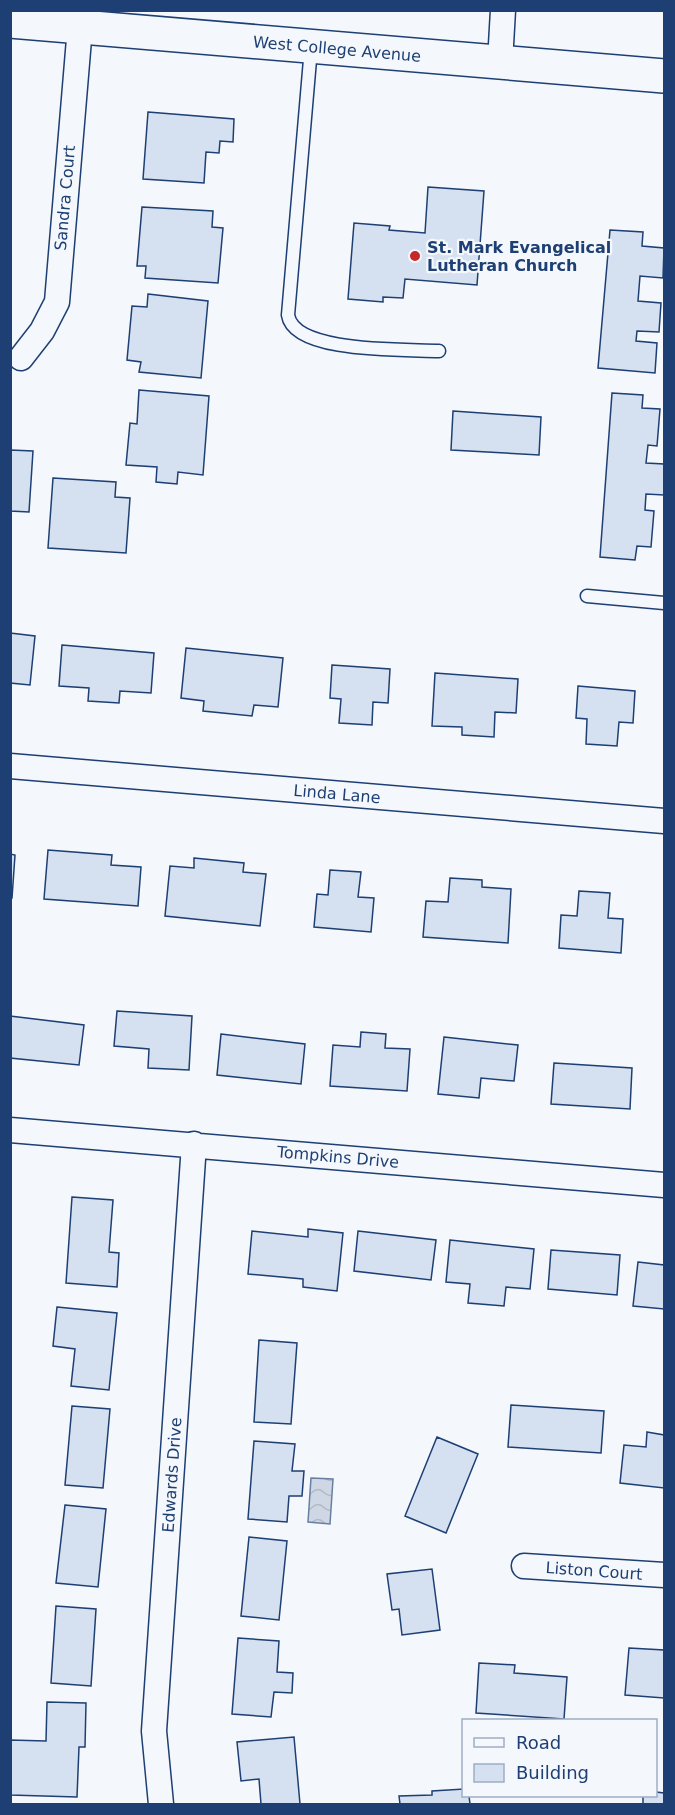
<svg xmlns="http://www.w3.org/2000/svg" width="675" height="1815" font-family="'DejaVu Sans',sans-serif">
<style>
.water{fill:url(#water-waves);stroke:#687fa3;stroke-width:1.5}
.building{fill:#d5e0f0;stroke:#1d3f73;stroke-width:1.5}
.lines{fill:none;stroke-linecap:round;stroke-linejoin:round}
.lane-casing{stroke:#1d3f73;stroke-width:15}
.street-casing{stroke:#1d3f73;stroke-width:27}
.secondary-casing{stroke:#1d3f73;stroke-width:36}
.lane{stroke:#f4f7fb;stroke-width:12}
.street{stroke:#f4f7fb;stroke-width:24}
.secondary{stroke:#f4f7fb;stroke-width:33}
.poi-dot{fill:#c62828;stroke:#f4f7fb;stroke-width:2}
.labels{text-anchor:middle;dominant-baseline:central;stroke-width:4.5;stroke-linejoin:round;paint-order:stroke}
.street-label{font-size:16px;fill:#1d3f73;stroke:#f4f7fb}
.poi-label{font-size:16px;font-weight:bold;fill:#1d3f73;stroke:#f4f7fb;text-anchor:start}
</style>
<defs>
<pattern id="water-waves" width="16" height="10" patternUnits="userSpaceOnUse" patternTransform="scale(1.5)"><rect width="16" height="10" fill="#cfd7e4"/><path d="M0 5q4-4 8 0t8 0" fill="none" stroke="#b1bac7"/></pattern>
</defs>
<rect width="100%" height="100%" fill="#f4f7fb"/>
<path class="water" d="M311 1478 333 1479 330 1524 308 1522Z"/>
<path class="building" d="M148 112 234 119 233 142 220 141 219 153 206 152 204 183 143 179Z
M428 187 484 191 477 285 405 279 403 298 383 297V302L348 299 354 223 390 226 389 230 425 233Z
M142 207 213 211 212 227 223 228 218 283 145 278 146 266H137Z
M610 230 643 232 642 246 664 248 663 278 640 276 638 301 661 303 659 332 637 331 636 341 657 343 655 373 598 368Z
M148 294 208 301 201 378 139 372 141 362 127 360 132 306 147 307Z
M139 390 209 396 203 475 178 472 177 484 156 482 157 467 126 465 130 423 137 424Z
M612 393 643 395 642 408 660 409 657 446 648 445 646 463 664 464V495L646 494 645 510 654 511 651 547 637 546 635 560 600 557Z
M453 411 541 417 539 455 451 450Z
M10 450 33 451 29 512 10 511Z
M53 478 116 482 115 497 130 498 126 553 48 548Z
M10 633 35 636 30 685 10 683Z
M62 645 154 653 151 693 120 691 119 703 88 701 89 688 59 686Z
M186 648 283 658 278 707 254 705 252 716 203 711 204 701 181 698Z
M332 665 390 669 388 703 373 702 372 725 339 723 341 699 330 698Z
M435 673 518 679 516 713 495 712 494 737 462 735V727L432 726Z
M578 686 635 691 633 723 619 722 617 746 586 744 587 719 576 718Z
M48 850 112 855 111 865 141 867 138 906 44 899Z
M10 854 15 855 12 898H10Z
M194 858 244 863 243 872 266 874 260 926 165 916 170 866 194 868Z
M330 870 361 872 358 897 374 898 371 932 314 927 317 894 328 895Z
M450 878 482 880V887L511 889 508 943 423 937 426 901 448 902Z
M579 891 610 893 608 918 623 919 621 953 559 948 561 915 577 916Z
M117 1011 192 1016 189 1070 148 1068 149 1049 114 1046Z
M10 1016 84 1025 79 1065 10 1058Z
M361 1032 386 1034 385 1048 410 1049 407 1091 330 1086 333 1045 360 1047Z
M221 1034 305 1044 301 1084 217 1075Z
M444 1037 518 1045 514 1081 481 1078 479 1098 438 1094Z
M554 1063 632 1068 630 1109 551 1104Z
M72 1197 113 1200 109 1252 119 1253 117 1287 66 1283Z
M308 1229 343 1233 337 1291 303 1287V1279L248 1274 252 1231 308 1237Z
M358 1231 436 1240 431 1280 354 1271Z
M450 1240 534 1249 530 1289 506 1287 504 1306 468 1303 470 1284 446 1282Z
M551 1250 620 1255 617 1295 548 1289Z
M638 1262 664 1265V1309L633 1306Z
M57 1307 117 1313 109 1390 71 1386 75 1349 53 1346Z
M259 1340 297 1343 291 1424 254 1422Z
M511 1405 604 1411 601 1453 508 1447Z
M72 1406 110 1409 103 1488 65 1485Z
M647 1432 664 1435V1488L620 1483 624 1445 646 1447Z
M437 1437 478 1454 446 1533 405 1516Z
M254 1441 295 1444 292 1471H304L302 1496H289L287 1522 248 1519Z
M65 1505 106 1509 98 1587 56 1583Z
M249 1537 287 1541 279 1620 241 1616Z
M432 1569 440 1630 402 1635 399 1609 392 1610 387 1574Z
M56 1606 96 1609 91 1686 51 1683Z
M238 1638 279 1641 277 1672 293 1673 292 1693 274 1692 271 1717 232 1714Z
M629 1648 664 1650V1698L625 1695Z
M479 1663 515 1665 514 1673 567 1677 564 1719 476 1713Z
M47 1702 86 1703 85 1747H79L77 1797 10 1795V1740L46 1741Z
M294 1737 300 1804H261L259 1779 241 1781 237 1742Z
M464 1789V1796H469L470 1804H400L399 1796 432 1795V1791Z
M656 1792 664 1793V1804H643V1796H656Z"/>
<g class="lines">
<defs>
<path id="lane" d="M311 48 288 315C294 354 407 349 439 351
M587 596 664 603"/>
<path id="street" d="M500 62 503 10
M21 358 42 331 57 302 80 27
M10 766 664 821
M10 1130 664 1185
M524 1566 664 1575
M161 1804 154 1731 194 1144"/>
<path id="secondary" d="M10 21 664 76"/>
</defs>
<use href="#lane" class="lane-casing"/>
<use href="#street" class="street-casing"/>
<use href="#secondary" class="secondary-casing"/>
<use href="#lane" class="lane"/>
<use href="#street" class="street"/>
<use href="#secondary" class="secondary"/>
</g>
<circle class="poi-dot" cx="415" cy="256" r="6"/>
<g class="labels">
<g class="street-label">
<text transform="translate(337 49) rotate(5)">West College Avenue</text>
<text transform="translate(65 198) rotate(-85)">Sandra Court</text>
<text transform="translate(337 794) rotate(5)">Linda Lane</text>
<text transform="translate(338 1157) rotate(5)">Tompkins Drive</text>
<text transform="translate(172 1475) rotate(-86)">Edwards Drive</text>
<text transform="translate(594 1571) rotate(4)">Liston Court</text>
</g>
<g class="poi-label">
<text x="427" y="247">St. Mark Evangelical<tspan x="427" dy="18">Lutheran Church</tspan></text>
</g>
</g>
<rect width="675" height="1815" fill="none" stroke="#1d3f73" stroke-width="24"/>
<rect x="462" y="1719" width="195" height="78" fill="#f4f7fb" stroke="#9eadc5" stroke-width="1.5"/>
<rect x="474" y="1738" width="30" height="9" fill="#f4f7fb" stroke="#9eadc5" stroke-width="1.5"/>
<text x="516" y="1749" font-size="18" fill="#1d3f73">Road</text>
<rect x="474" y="1764" width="30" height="18" fill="#d5e0f0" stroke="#9eadc5" stroke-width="1.5"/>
<text x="516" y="1779" font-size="18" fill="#1d3f73">Building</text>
</svg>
